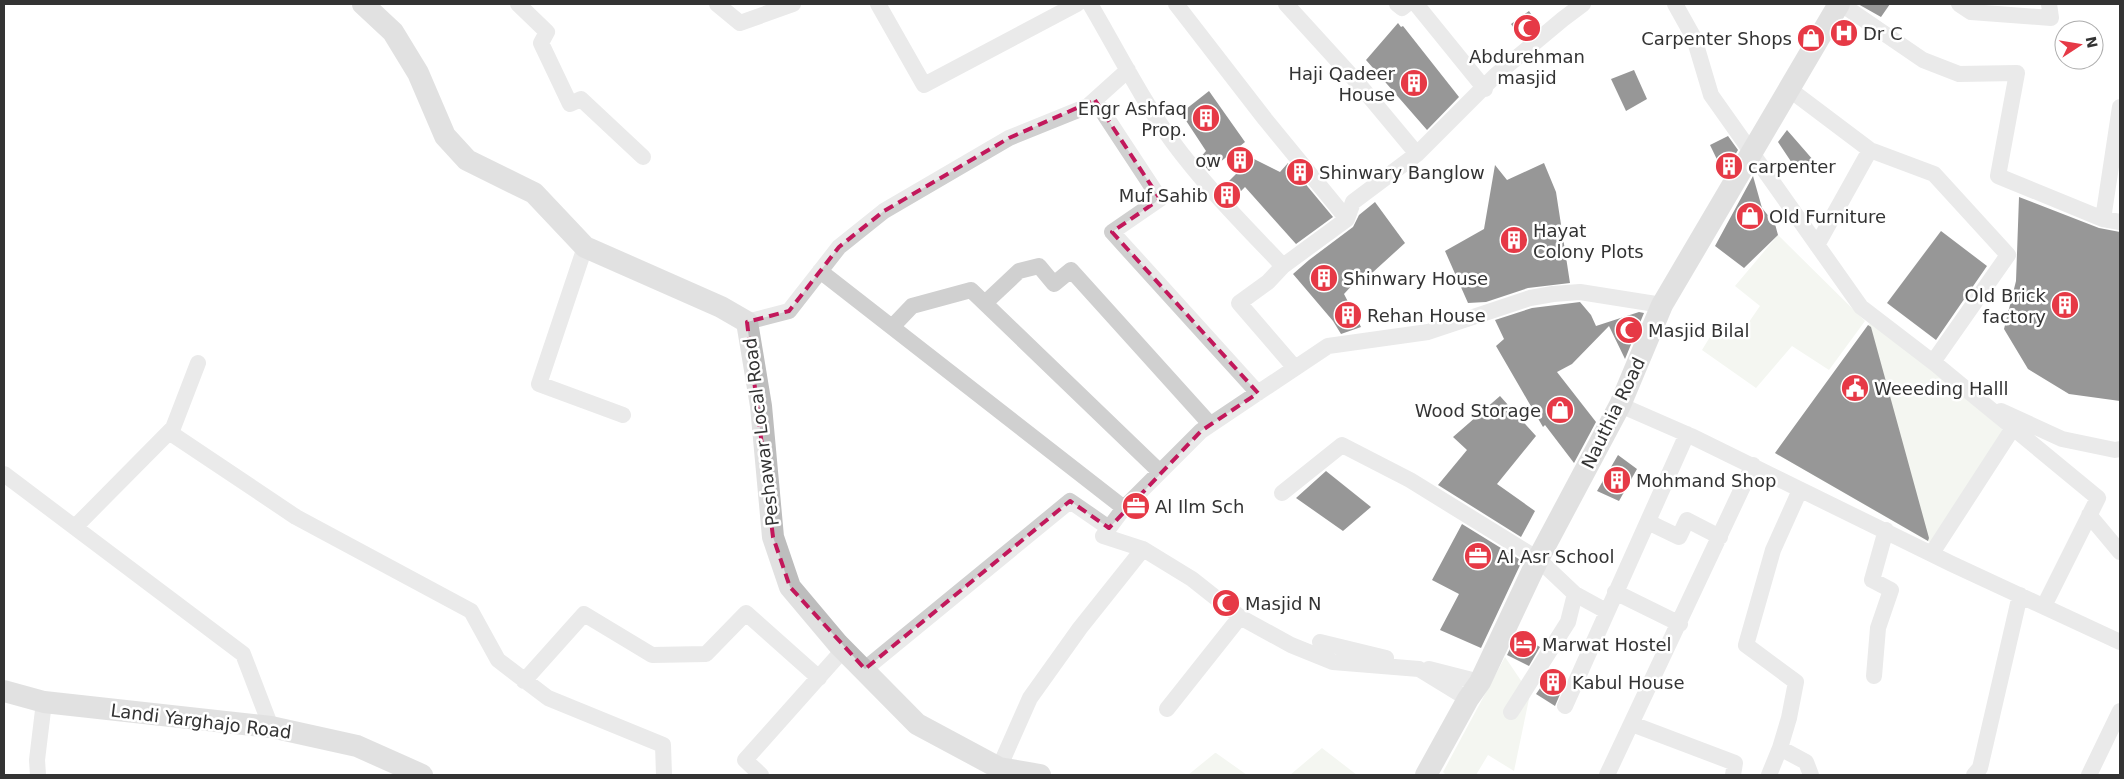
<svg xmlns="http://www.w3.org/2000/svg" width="2124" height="779" font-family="'DejaVu Sans',sans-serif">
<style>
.green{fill:#e6ecdf}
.building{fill:#1a1a1a}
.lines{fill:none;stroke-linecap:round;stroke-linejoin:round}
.street{stroke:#d0d0d0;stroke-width:16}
.secondary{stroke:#bdbdbd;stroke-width:22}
.marked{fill:none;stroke:#c2185b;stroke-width:4;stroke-dasharray:10 6;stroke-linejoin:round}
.labels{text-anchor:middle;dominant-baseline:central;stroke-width:5;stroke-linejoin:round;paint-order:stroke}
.poi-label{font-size:18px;fill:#333;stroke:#fff;text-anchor:start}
.street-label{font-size:18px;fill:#333;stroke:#fff}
</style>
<rect width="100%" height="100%" fill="#fff"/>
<path class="green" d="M1778 235 1865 321 1829 370 1792 346 1756 388 1702 350 1719 322 1740 335 1760 306 1735 286Z
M1870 323 1926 364 2003 430 1931 543 1775 453Z
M1505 657 1530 694 1514 771 1488 755 1476 775H1446L1443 772Z
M1322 748 1357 775H1290Z
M1215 753H1216L1247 775H1188Z"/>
<path class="building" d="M1858 4H1890L1881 17Z
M1529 11 1539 26 1522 40 1511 24Z
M1845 19 1853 24 1842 42 1834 39Z
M1398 23 1401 27 1403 26 1459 97 1427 130 1366 60Z
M1634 70 1647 99 1626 111 1611 79Z
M1209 91 1245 142 1209 171 1199 159 1206 151 1181 113Z
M1787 130 1814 161 1798 172 1778 142Z
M1728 136 1738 150 1724 174 1710 145Z
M1252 158 1280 172 1288 163 1333 217 1296 244 1245 187 1233 199 1223 187Z
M1544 163 1556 192 1570 283 1528 288 1486 302 1468 303 1445 251 1484 229 1495 165 1507 180Z
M1753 176 1762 208 1775 224 1778 235 1744 268 1715 246Z
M2019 197 2099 228 2120 232V401L2069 394 2028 369 2004 329 2016 281Z
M1375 202 1405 243 1372 273 1368 268 1344 294 1361 327 1341 334 1333 321 1293 274 1309 260 1353 227 1359 215Z
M1941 231 1987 266 1936 340 1887 303Z
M1580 302 1591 315 1596 326 1639 312 1644 313 1625 359 1609 326 1572 364 1557 372 1596 422 1574 463 1545 425 1543 427 1496 346 1504 339 1495 320 1532 308Z
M1868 325 1871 327 1929 538 1928 541 1775 453Z
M1500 396 1536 436 1497 484 1535 511 1521 537 1438 485 1467 450 1453 437Z
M1618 455 1637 469 1619 501 1597 491Z
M1326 471 1371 507 1343 531 1296 498Z
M1462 524 1522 561 1481 648 1440 630 1459 594 1432 580Z
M1517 634 1540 647 1529 666 1507 655Z
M1552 671 1564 685 1555 706 1536 694Z"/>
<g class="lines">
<path class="street" d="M518 4 547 32 541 43 570 104 581 99 643 157
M717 4 740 23 793 4
M878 4 924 85 1077 4
M1090 4C1117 50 1141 98 1172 141 1205 186 1245 226 1283 266
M1176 4 1265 119 1347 219
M1286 4 1357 82 1417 154
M1397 4 1402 8 1407 4
M1416 4 1485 89
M1675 4 1694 38 1711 95 1861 307 1938 366 2098 498 2044 606
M1841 4 1923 60 1959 74 2017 73 1998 176 2103 219 2120 222
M1959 4 1971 12 2051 18 2049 4
M1789 89 1870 150
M1095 100 1160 199 1112 232 1258 393
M2103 219 2120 107
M1817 245 1870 150 1934 174 2008 255 1933 362
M585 247 539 384 623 415
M820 271 1124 508
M985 303 1019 271 1039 266 1054 284 1071 270 1210 424
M747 322 789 311 839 247 884 211 1009 138 1088 106 1128 70
M892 327 912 306 971 290 1160 472
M1295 368 1239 303 1268 282 1283 266 1347 219 1353 202 1417 154 1496 75 1563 19 1583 4
M1620 405 1691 436 1952 564 2120 642
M2001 411 2062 439 2115 450 2120 449
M169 432 296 517 471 611 498 660 548 698 663 745 664 775
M4 474 243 654 271 727
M1800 490 1773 550 1746 645 1796 682 1789 718 1780 748 1806 762 1811 775
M1282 493 1342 445 1410 480 1538 559 1575 594 1606 611
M2089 515 2120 552
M1648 522 1679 537 1687 520 1720 537
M75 527 173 428 198 363
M1143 549 1192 579 1240 617 1291 645 1333 662 1419 669 1468 699
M1932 553 2013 428
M1615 592 1680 624
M1320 642 1386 658
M865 669 1070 501 1109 528
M1429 669 1480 682
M1874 676 1878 628 1891 590 1872 580 1886 530
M524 681 584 614 652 655 706 654 746 613 819 678
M1565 706 1687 434
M1167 709 1240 617
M1511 712 1568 622 1575 594
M1632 724 1735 763 1733 775
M999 768 1030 698 1080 628 1143 549 1103 536 1124 508 1201 431 1328 346 1428 332 1530 298 1553 294 1580 292 1662 305
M38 775 37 760 44 702
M761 775 745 760 844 649
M1607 775 1753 465
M1769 775 1780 748
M1974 775 1980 768 2020 595
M2089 775 2120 711"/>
<path class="secondary" d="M363 4 393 32 418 73 445 136 467 160 534 193 585 247 721 307 747 322 761 406 773 537 790 587 838 644 917 724 999 768 1040 775
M4 691 44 702 271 727 357 746 422 775
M1426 775 1468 699 1480 682 1538 559 1620 405 1662 305 1839 4"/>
</g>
<path d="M0 0H2124V779H0ZM1095 100 1160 199 1112 232 1258 393 1201 431 1109 528 1070 501 865 669 790 587 773 537 747 322 789 311 839 247 884 211 1009 138Z" fill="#fff" fill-opacity=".55" fill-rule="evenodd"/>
<path class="marked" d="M1095 100 1160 199 1112 232 1258 393 1201 431 1109 528 1070 501 865 669 790 587 773 537 747 322 789 311 839 247 884 211 1009 138Z"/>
<defs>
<symbol id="mosque-disc" viewBox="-11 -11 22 22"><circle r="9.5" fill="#e63946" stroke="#fff"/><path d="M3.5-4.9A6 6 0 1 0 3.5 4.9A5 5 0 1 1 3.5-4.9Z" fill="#fff"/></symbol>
<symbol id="hospital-disc" viewBox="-11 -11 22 22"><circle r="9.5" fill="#e63946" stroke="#fff"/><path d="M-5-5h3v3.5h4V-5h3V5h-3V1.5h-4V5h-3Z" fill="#fff"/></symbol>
<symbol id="shop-disc" viewBox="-11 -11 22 22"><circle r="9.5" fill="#e63946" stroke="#fff"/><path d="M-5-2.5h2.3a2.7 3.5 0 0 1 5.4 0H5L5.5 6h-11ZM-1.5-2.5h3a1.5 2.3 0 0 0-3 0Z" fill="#fff"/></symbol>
<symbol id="building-disc" viewBox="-11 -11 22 22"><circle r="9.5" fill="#e63946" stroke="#fff"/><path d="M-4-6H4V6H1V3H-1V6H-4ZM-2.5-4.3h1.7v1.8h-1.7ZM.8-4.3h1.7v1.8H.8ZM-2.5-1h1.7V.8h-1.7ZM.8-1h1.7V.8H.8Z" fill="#fff"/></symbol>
<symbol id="civic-disc" viewBox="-11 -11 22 22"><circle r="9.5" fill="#e63946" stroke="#fff"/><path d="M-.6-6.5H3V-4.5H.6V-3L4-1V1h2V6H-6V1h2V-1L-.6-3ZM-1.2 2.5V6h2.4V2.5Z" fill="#fff"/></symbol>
<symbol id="office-disc" viewBox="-11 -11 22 22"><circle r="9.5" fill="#e63946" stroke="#fff"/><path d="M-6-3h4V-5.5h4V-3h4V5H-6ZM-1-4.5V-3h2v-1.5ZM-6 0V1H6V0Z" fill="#fff"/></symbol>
<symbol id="hotel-disc" viewBox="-11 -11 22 22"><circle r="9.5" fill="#e63946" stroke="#fff"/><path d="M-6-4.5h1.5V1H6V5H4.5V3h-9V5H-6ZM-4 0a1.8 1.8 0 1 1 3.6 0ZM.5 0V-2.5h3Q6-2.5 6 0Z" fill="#fff"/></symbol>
</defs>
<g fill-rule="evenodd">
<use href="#mosque-disc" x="1511" y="12" width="32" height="32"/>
<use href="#hospital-disc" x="1828" y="17" width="32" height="32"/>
<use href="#shop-disc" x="1795" y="22" width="32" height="32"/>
<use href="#building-disc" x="1398" y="67" width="32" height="32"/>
<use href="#building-disc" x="1190" y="102" width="32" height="32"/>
<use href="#building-disc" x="1224" y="144" width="32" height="32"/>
<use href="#building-disc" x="1713" y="150" width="32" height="32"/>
<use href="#building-disc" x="1284" y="156" width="32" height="32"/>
<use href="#building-disc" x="1211" y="179" width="32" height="32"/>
<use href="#shop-disc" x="1734" y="200" width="32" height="32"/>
<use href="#building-disc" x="1498" y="224" width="32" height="32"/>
<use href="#building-disc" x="1308" y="262" width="32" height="32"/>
<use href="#building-disc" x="2049" y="289" width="32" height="32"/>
<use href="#building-disc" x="1332" y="299" width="32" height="32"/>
<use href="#mosque-disc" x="1613" y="314" width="32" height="32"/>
<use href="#civic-disc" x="1839" y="372" width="32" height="32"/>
<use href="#shop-disc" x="1544" y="394" width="32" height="32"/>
<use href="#building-disc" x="1601" y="464" width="32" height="32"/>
<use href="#office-disc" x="1120" y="490" width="32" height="32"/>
<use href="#office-disc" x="1462" y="540" width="32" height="32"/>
<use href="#mosque-disc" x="1210" y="587" width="32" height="32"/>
<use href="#hotel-disc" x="1507" y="628" width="32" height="32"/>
<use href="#building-disc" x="1537" y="666" width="32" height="32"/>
</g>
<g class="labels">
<g class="poi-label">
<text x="1863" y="33">Dr C</text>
<text x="1792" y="38" text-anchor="end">Carpenter Shops</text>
<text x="1527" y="56" text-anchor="middle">Abdurehman<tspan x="1527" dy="21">masjid</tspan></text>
<text x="1395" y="73" text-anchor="end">Haji Qadeer<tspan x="1395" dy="21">House</tspan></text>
<text x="1187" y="108" text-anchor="end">Engr Ashfaq<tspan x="1187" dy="21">Prop.</tspan></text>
<text x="1221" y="160" text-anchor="end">ow</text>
<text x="1748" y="166">carpenter</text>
<text x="1319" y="172">Shinwary Banglow</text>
<text x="1208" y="195" text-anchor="end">Muf Sahib</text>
<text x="1769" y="216">Old Furniture</text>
<text x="1533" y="230">Hayat<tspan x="1533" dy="21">Colony Plots</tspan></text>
<text x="1343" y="278">Shinwary House</text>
<text x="2046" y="295" text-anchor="end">Old Brick<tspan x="2046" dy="21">factory</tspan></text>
<text x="1367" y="315">Rehan House</text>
<text x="1648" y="330">Masjid Bilal</text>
<text x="1874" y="388">Weeeding Halll</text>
<text x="1541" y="410" text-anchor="end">Wood Storage</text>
<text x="1636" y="480">Mohmand Shop</text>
<text x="1155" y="506">Al Ilm Sch</text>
<text x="1497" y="556">Al Asr School</text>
<text x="1245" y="603">Masjid N</text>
<text x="1542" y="644">Marwat Hostel</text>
<text x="1572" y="682">Kabul House</text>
</g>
<g class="street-label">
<text transform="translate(1613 413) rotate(-64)">Nauthia Road</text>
<text transform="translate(761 432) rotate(-97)">Peshawar Local Road</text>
<text transform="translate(201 721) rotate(7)">Landi Yarghajo Road</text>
</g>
</g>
<rect width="2124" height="779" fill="none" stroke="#333333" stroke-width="10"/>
<g transform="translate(2079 45) rotate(78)"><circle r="24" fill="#ffffff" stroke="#adadad"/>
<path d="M0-4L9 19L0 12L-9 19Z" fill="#e63946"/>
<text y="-8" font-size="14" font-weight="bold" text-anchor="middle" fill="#333333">N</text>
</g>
</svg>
